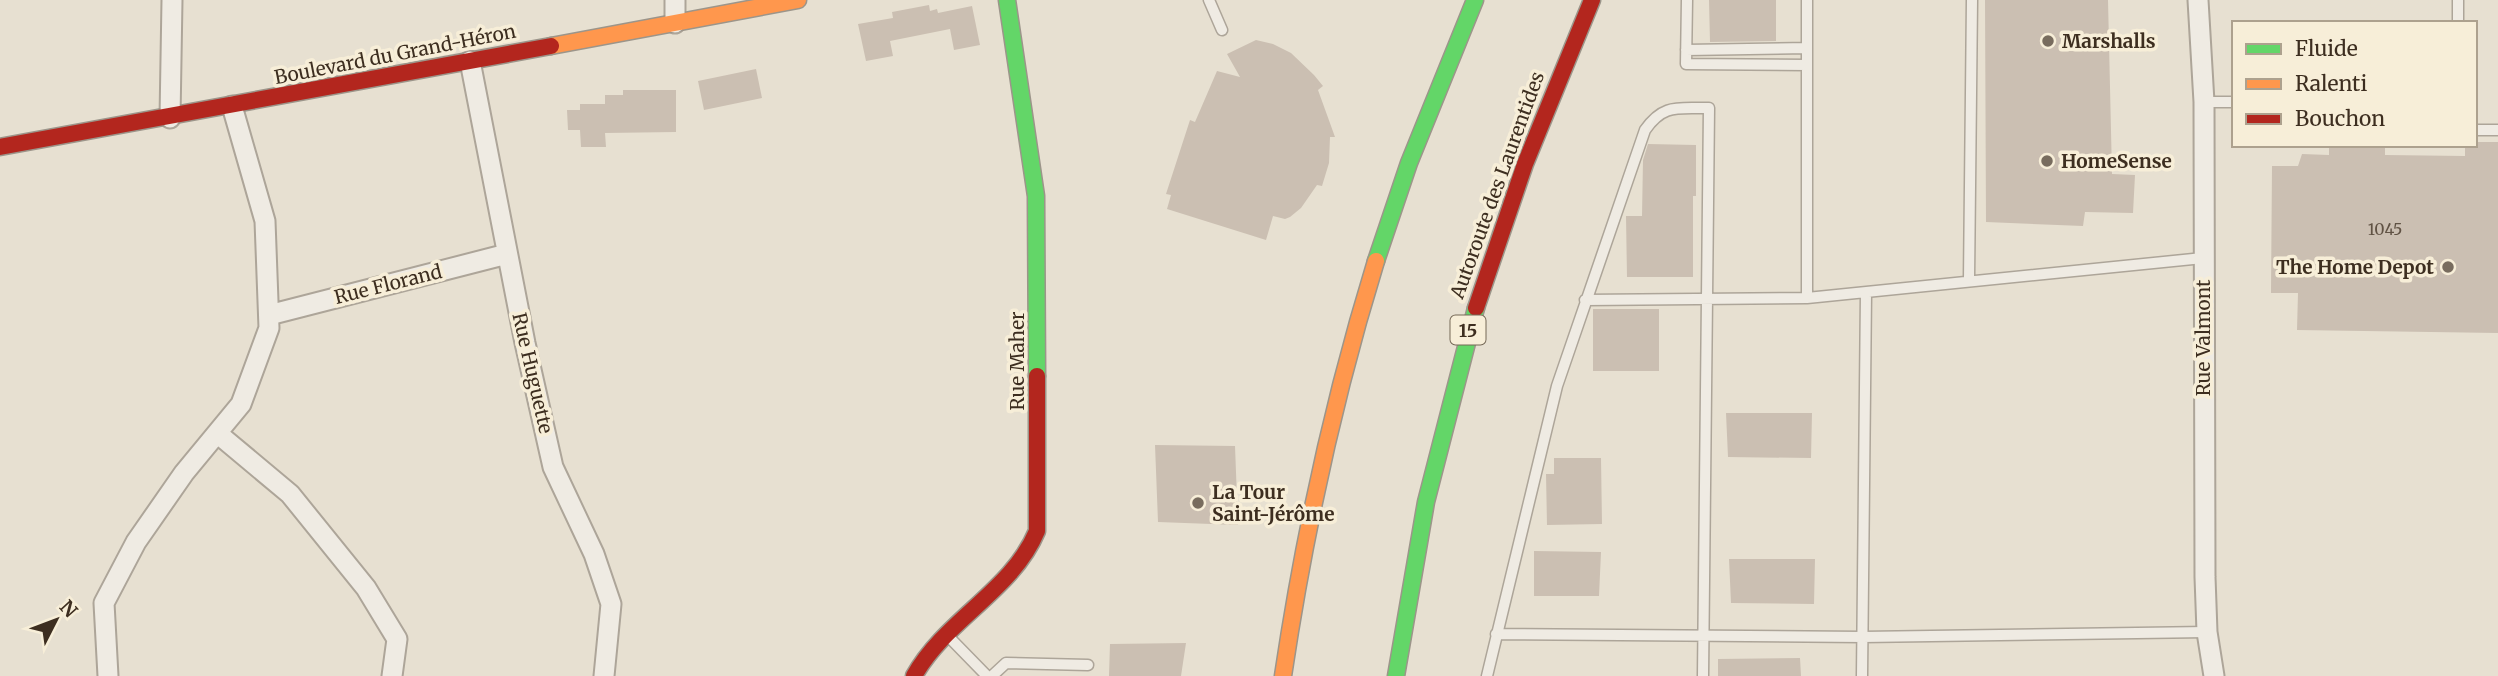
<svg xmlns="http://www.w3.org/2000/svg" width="2498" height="676" font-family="Merriweather,serif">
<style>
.building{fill:#cbbfb2}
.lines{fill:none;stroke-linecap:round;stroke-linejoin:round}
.lane-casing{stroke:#ada599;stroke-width:13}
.street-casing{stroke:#ada599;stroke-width:23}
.fast-casing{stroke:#9c958a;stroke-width:19}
.slow-casing{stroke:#9c958a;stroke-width:19}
.jam-casing{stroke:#9c958a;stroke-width:19}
.lane{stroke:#efebe3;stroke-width:10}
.street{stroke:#efebe3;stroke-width:19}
.fast{stroke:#63d668;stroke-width:16}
.slow{stroke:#ff974d;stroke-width:16}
.jam{stroke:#b3261e;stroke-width:16}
.poi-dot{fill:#786c5e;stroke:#f7eed8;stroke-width:2.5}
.labels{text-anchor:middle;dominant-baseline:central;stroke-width:7;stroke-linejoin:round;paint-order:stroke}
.number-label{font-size:16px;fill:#605244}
.shield{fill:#f7eed8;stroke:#756857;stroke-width:2}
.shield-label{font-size:18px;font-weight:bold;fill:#3d2e20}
.poi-label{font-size:19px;font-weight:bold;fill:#3d2e20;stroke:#f7eed8;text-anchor:start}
.street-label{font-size:19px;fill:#3d2e20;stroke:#f7eed8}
</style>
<rect width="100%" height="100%" fill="#e7e0d1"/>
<path class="building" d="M1709 0H1776V41L1710 42Z
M1985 0H2108L2112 174 2135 175 2133 213 2085 212 2083 226 1986 222Z
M929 5 930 11 937 9 938 13 972 6 980 45 954 50 950 29 890 41 893 56 866 61 858 24 893 18 892 12Z
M1256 40 1273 44 1291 53 1314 75 1323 86 1318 90 1335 137H1330L1329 163 1322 186 1317 185 1301 208 1290 217 1285 219 1273 216 1266 240 1167 209 1171 195 1166 194 1190 120 1195 122 1217 71 1240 77 1227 54Z
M756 69 762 98 704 110 698 81Z
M623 90H676V132L605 133 606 147H581L580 130H568L567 110H580V104H605V95H623Z
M2475 142H2498V333L2297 330 2298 293H2271L2272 166H2298L2302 154 2329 155V145H2385V155L2465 156V145H2475Z
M1648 144 1696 145V196H1693V277H1627L1626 216H1642L1643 160Z
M1593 309H1659V371H1593Z
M1726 413H1812L1811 458 1728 457Z
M1155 445 1235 446 1238 525 1158 522Z
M1554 458H1601L1602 524 1547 525 1546 474H1554Z
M1534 551 1601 552 1599 596H1534Z
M1729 559H1815L1814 604 1731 603Z
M1186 643 1181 676H1109L1110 644Z
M1800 658 1801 676H1718V659Z"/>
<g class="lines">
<defs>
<path id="lane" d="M1209 0 1222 30
M1687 0 1686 64 1807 65
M2458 23V0
M1686 50 1807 48
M2204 102H2234
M2475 130H2498
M1969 279 1972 0
M1807 298V0
M1585 300 1807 298 2203 258
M946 634 987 676
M1496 634 1863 637 2207 632
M992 676 1006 663 1088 665
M1487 676 1557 386 1645 130C1664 103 1678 109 1709 108L1703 676
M1862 676 1866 293"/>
<path id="street" d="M2198 0 2204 102 2205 577 2207 632 2214 676
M675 23V0
M470 61 525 343 553 467 594 554 611 604 604 676
M170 118 172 0
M269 315 507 254
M217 433 290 494 366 588 397 639 392 676
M108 676 104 603 136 542 184 473 241 404 269 328 265 221 232 106"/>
<path id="fast" d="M1007 0 1036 196 1037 376
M1376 261 1409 163 1475 0
M1396 676 1426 502 1476 308"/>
<path id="slow" d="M551 46 798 0
M1283 676C1304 535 1334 397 1376 261"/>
<path id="jam" d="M0 147 551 46
M1476 308 1525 164 1592 0
M914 676C946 619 1012 591 1037 531V376"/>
</defs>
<use href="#lane" class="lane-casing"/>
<use href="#street" class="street-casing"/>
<use href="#fast" class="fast-casing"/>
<use href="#slow" class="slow-casing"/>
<use href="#jam" class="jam-casing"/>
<use href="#lane" class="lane"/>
<use href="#street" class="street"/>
<use href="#fast" class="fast"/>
<use href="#slow" class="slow"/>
<use href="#jam" class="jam"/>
</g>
<g class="poi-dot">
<circle cx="2048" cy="41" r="7"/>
<circle cx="2047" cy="161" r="7"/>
<circle cx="2448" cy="267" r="7"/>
<circle cx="1198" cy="503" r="7"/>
</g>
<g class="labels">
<g class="number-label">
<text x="2385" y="229">1045</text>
</g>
<rect class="shield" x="1450.5" y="315.5" width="35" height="29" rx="5"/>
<g class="shield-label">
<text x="1468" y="330">15</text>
</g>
<g class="poi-label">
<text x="2062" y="41">Marshalls</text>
<text x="2061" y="161">HomeSense</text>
<text x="2434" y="267" text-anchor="end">The Home Depot</text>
<text x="1212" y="492">La Tour<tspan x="1212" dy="22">Saint-Jérôme</tspan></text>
</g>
<g class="street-label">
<text transform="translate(395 54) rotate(-11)">Boulevard du Grand-Héron</text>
<text transform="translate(1497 185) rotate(-70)">Autoroute des Laurentides</text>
<text transform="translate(388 284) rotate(-14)">Rue Florand</text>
<text transform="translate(2203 338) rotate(-90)">Rue Valmont</text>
<text transform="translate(1017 361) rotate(-90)">Rue Maher</text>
<text transform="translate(533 373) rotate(77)">Rue Huguette</text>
</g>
</g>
<rect x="2232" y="21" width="245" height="126" fill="#f7eed8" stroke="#ada18e" stroke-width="2"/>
<rect x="2246" y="44" width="35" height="10" fill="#63d668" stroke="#ada18e" stroke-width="2"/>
<text x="2295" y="56" font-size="21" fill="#3d2e20">Fluide</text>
<rect x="2246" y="79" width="35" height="10" fill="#ff974d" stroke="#ada18e" stroke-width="2"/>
<text x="2295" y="91" font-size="21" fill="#3d2e20">Ralenti</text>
<rect x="2246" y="114" width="35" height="10" fill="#b3261e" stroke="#ada18e" stroke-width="2"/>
<text x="2295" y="126" font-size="21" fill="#3d2e20">Bouchon</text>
<g transform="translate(56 620) rotate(48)" stroke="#f7eed8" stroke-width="5" paint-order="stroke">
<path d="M0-5L12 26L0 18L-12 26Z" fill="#3d2e20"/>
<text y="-10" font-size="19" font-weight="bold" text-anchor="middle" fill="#3d2e20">N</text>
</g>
</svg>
